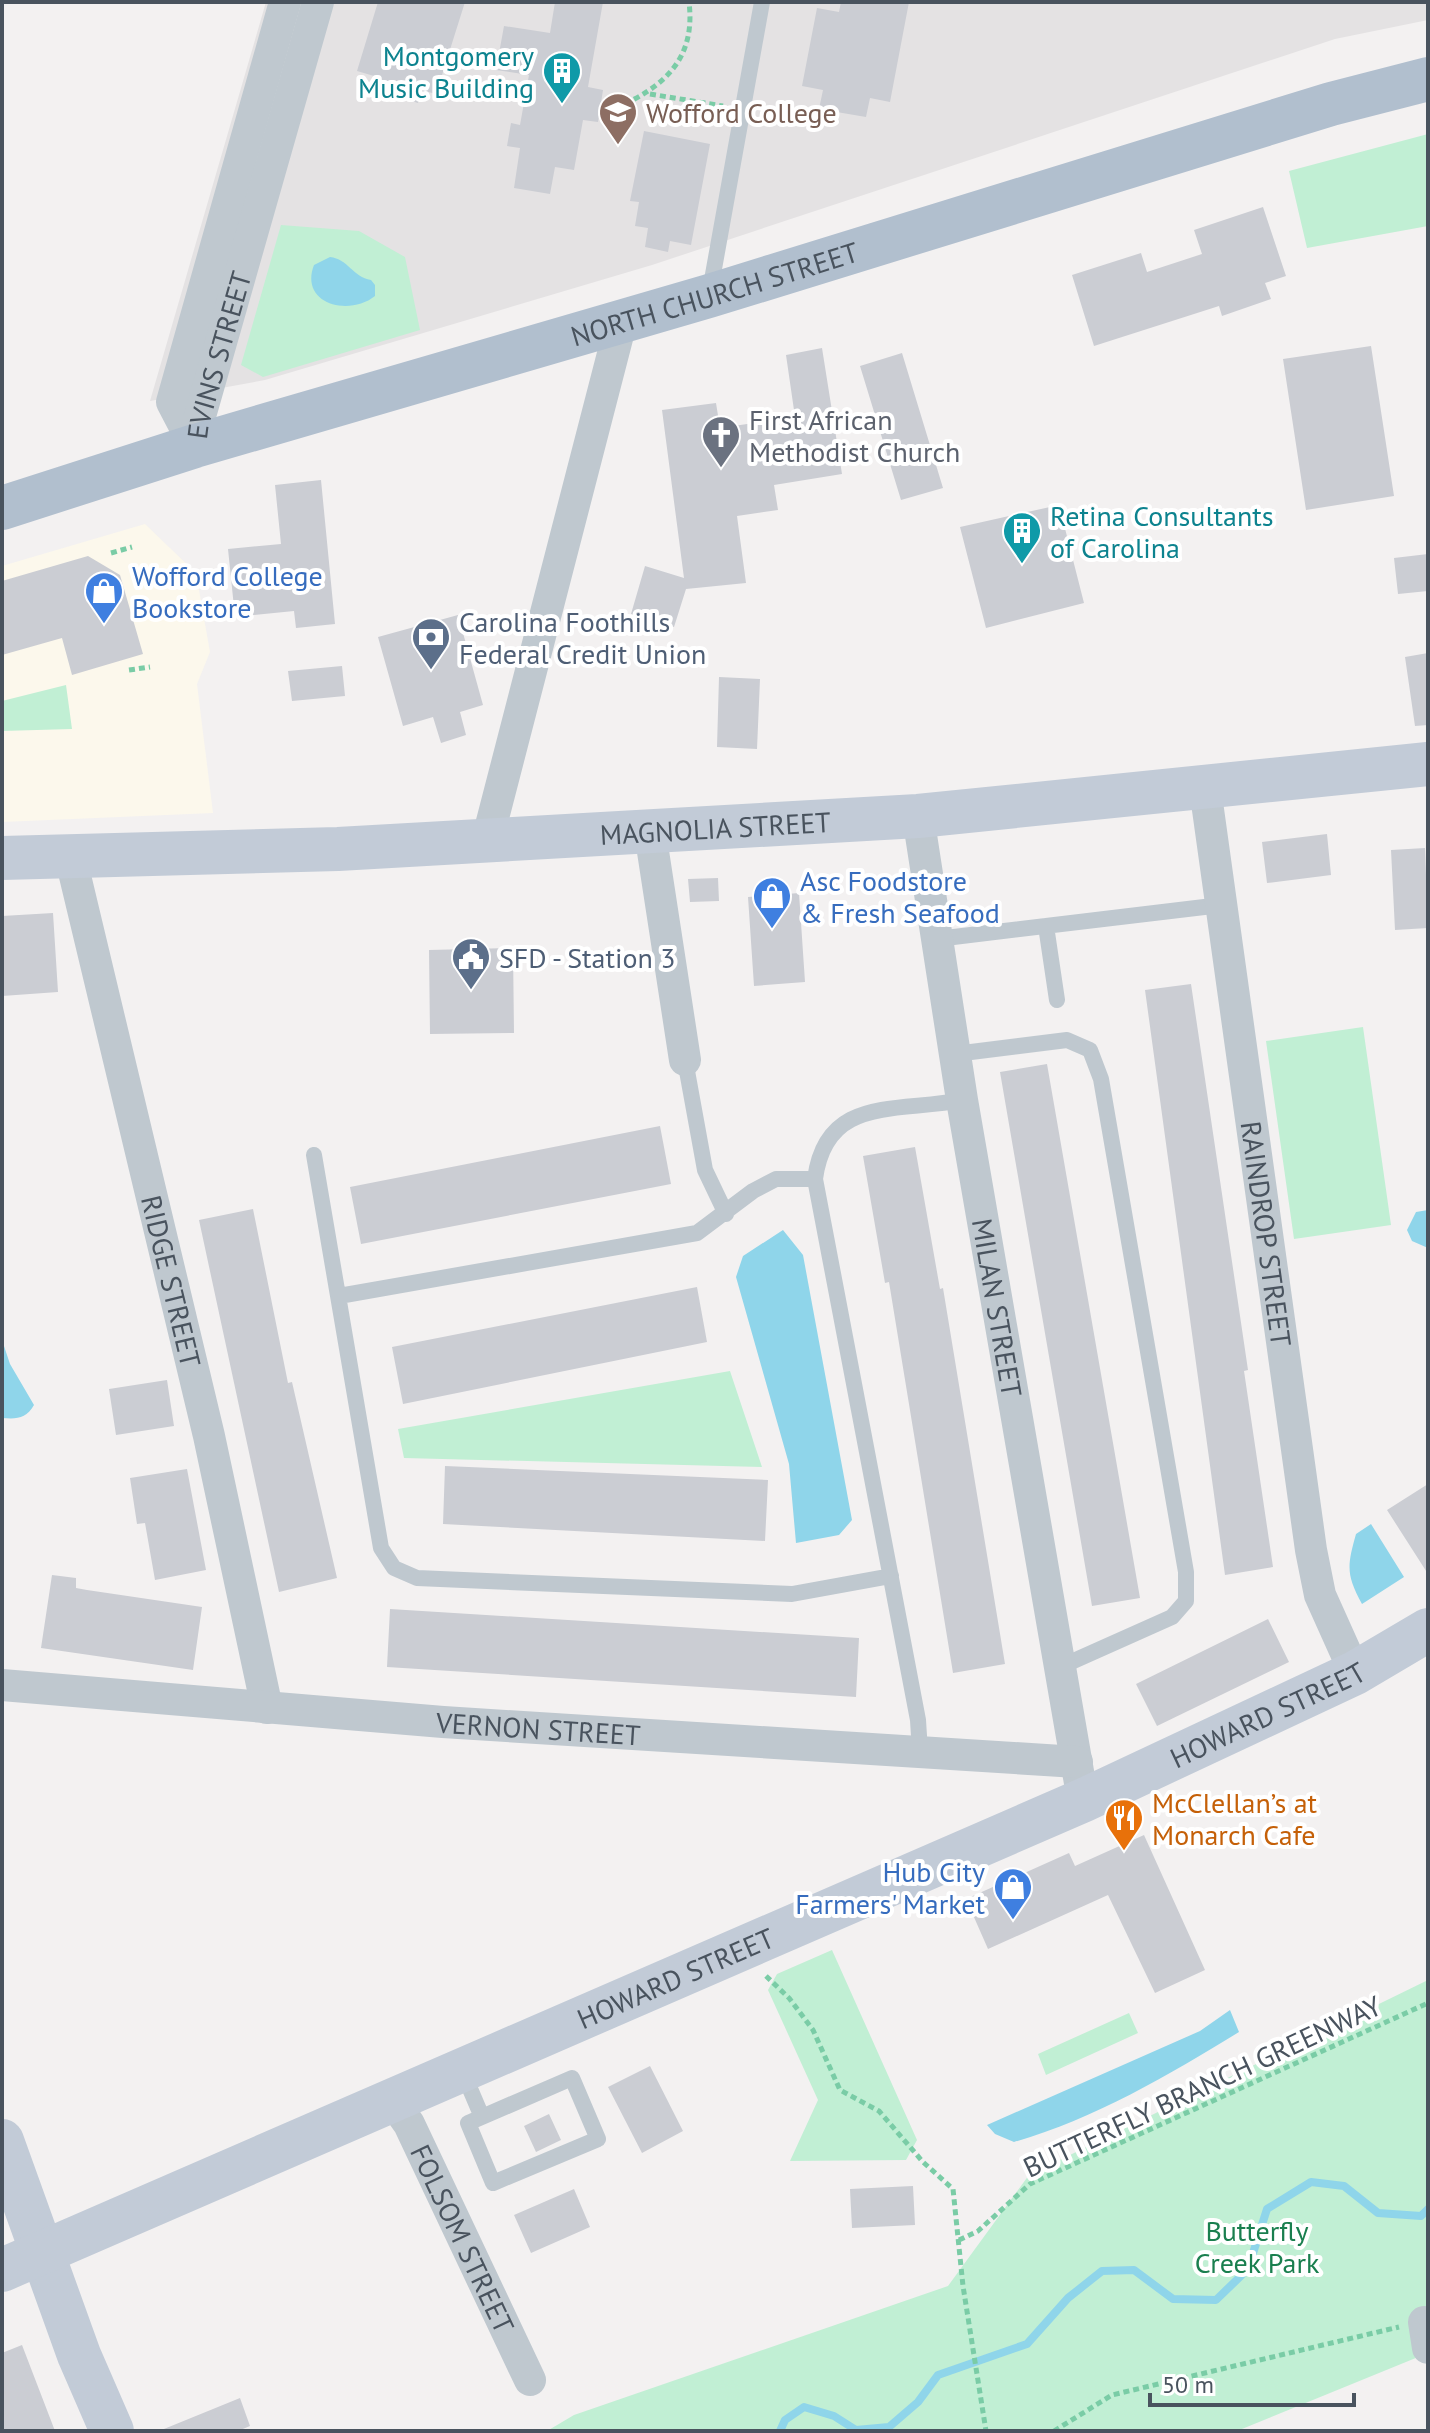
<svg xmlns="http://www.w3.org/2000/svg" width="1430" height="2433" font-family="'PT Sans',sans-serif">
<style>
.commercial{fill:#fcf8ec}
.education{fill:#e4e2e3}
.green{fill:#c1efd4}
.water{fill:#8fd5ea}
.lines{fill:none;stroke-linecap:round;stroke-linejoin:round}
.stream{stroke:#8fd5ea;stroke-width:8}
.building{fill:#cbcdd3}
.path{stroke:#7acca6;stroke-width:5;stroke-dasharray:6 4;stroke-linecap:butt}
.lane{stroke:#bfc8cf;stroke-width:16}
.street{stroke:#bfc8cf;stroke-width:32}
.secondary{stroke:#c2cbd7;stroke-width:44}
.primary{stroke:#b1bfce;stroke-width:44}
.labels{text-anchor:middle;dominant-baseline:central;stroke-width:8;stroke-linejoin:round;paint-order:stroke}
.culture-label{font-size:28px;fill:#0d838f;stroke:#fff;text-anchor:end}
.education-label{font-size:28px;fill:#785e54;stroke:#fff;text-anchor:start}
.street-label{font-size:28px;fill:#49535e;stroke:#fff}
.worship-label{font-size:28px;fill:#5b616d;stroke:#fff;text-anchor:start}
.shop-label{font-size:28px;fill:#366cbe;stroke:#fff;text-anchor:start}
.service-label{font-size:28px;fill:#4e5e75;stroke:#fff;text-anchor:start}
.food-label{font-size:28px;fill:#c56008;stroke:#fff;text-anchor:start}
.park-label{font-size:28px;fill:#1a7f4f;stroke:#fff}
</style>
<rect width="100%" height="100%" fill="#f3f1f1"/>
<path class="commercial" d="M145 524 196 573 210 652 197 684 213 813 2 822V566Z"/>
<path class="education" d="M266 2H1428V20L1335 39 652 265 265 380 150 401Z"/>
<path class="green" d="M1428 134V226L1307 248 1289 171Z
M281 225 359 231 405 257 420 330 263 377 241 365Z
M66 685 72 729 2 731V701Z
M1363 1027 1391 1225 1294 1239 1266 1041Z
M730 1371 762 1467 404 1458 398 1429Z
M832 1950 917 2140 906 2160 790 2161 818 2100 768 1990 777 1974Z
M1428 1980V2353L1237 2431H547L574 2415 948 2286 1029 2175Z
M1129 2013 1138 2033 1046 2075 1038 2054Z"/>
<path class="water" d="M330 257C348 259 353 277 371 280L375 285V296C349 317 299 304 314 265Z
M1428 1210V1248L1412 1241 1407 1230 1416 1212Z
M783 1230 803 1255 852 1520 839 1535 796 1543 789 1464 736 1277 743 1256Z
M2 1340 10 1364 34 1405C26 1419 17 1419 2 1418Z
M1371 1524 1404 1577 1362 1604C1346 1575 1347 1566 1356 1534Z
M1230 2010 1239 2032C1169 2075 1092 2120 1014 2142L995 2134 987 2125 1200 2031Z"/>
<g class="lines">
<path class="stream" d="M780 2431 785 2420 804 2407 834 2416 856 2430 889 2427 918 2402 938 2375 1027 2344 1068 2298 1102 2271 1134 2270 1173 2299 1216 2300 1248 2269 1267 2209 1311 2182 1344 2186 1378 2213 1421 2216 1428 2209"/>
</g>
<path class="building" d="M378 2H465L436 94 421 90 418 103 370 88 374 76 357 71Z
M555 2H603L588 87 603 90 598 122 583 120 574 170 555 167 550 194 514 188 520 148 507 146 511 123 520 125 529 75 496 70 504 26 550 33Z
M841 2H909L890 102 870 98 866 117 819 109 823 90 802 86 817 8 839 12Z
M644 131 710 144 691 245 670 241 668 252 645 247 648 228 635 226 639 202 630 201Z
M1263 207 1286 276 1265 283 1271 299 1222 316 1219 306 1094 346 1072 275 1141 253 1147 272 1202 254 1194 230Z
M1371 346 1394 496 1306 510 1283 359Z
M822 348 842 474 774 485 778 510 737 516 746 583 686 589 674 627 631 614 645 566 684 578 662 410 716 403 720 428 795 417 786 355Z
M902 353 943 488 901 500 860 366Z
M321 480 335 624 296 628 294 611 235 617 228 549 281 544 275 485Z
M1059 505 1084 603 986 628 960 527Z
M1428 554V591L1398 594 1394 558Z
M88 556 120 575 143 654 72 675 62 638 2 655V581Z
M458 615 483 705 460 712 466 735 441 743 433 717 403 726 378 637Z
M1428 653V725L1415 726 1405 657Z
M342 666 345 696 292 701 288 671Z
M719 677 760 679 757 749 717 747Z
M1327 834 1331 875 1267 883 1262 842Z
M1425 848 1428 928 1395 930 1391 850Z
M718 878 719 901 690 902 688 879Z
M799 893 805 982 754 986 748 897Z
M53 913 58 992 2 996V916Z
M513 948 514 1033 430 1034 429 950Z
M1191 984 1248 1370 1244 1371 1273 1567 1225 1575 1145 990Z
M1047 1064 1140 1598 1092 1606 1000 1072Z
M660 1126 671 1184 361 1244 350 1187Z
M915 1147 940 1289 943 1288 1005 1664 953 1673 889 1282 885 1283 863 1156Z
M253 1209 288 1383 292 1382 337 1578 279 1592 199 1220Z
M697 1287 707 1342 403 1404 392 1347Z
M167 1380 174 1426 116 1435 109 1389Z
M445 1466 768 1480 765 1541 443 1524Z
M187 1469 206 1570 155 1580 145 1523 137 1524 130 1478Z
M1428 1484V1574L1387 1510Z
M52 1575 76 1578V1588L87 1590 202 1607 193 1670 41 1648Z
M390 1609 859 1638 856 1697 387 1667Z
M1268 1619 1289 1662 1157 1726 1136 1684Z
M1144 1835 1205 1970 1155 1993 1108 1895 988 1949 966 1899 1069 1853 1075 1866Z
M650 2066 683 2131 642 2153 608 2087Z
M549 2114 561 2140 536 2152 524 2126Z
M913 2186 915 2225 852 2228 850 2189Z
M574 2189 590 2227 531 2253 514 2215Z
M22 2345 55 2431H2V2353Z
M240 2398 250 2426 238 2431H159Z"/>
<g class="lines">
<path class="path" d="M650 94 723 106
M616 108C664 87 696 59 689 2
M111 553 132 547
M129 670 150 667
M766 1976 789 1998 813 2030 840 2090 879 2111 923 2162 953 2189 963 2286 986 2431
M959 2240 978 2231 1030 2184 1428 2003
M1054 2431 1112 2395 1399 2327"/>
<path class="lane" d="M710 291 762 2
M1046 926 1057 1000
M937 939 1221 905
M955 1054 1067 1040 1090 1050 1101 1079 1186 1572V1601L1172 1617 1060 1667
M685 1060 705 1170 726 1214
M314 1155 381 1548 394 1568 417 1578 792 1594 891 1576
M339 1296 697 1233 753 1191 776 1179H815
M920 1752 918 1720 815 1179C826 1095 897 1113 962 1100
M462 2070 482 2117
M572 2078 598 2139 493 2183 468 2123Z"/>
<g class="street">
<path d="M195 446 172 402 285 2"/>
<path id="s1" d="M195 446 198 423 318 2"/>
<path id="s2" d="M1205 788 1311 1550 1320 1595 1355 1673"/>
<path id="s3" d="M918 816 962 1100 1080 1783"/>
<path d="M650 832 685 1060"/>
<path d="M487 841 621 323"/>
<path id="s4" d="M70 855 209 1436 267 1708"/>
<path id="s5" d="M2 1685 443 1722 1077 1762"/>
<path id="s6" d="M392 2100 409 2124 530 2380"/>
<path d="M1424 2322 1428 2348"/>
</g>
<g class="secondary">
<path id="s7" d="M2 858 338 849 918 816 1428 764"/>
<path d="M2 2141 79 2355 112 2431"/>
<path id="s8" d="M2 2270 1084 1800 1355 1673 1428 1630"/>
</g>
<path class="primary" id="s9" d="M2 508 195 446 709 296 1331 104 1428 79"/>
</g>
<defs>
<symbol id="building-pin" viewBox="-11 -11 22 30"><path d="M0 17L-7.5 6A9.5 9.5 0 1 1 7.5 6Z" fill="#0f9aa8" stroke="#fff"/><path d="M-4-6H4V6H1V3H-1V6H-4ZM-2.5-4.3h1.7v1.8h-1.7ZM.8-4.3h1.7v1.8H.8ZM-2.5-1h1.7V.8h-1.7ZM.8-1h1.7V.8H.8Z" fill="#fff"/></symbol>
<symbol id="university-pin" viewBox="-11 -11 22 30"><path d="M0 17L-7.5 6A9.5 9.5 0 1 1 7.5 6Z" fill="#8d6e63" stroke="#fff"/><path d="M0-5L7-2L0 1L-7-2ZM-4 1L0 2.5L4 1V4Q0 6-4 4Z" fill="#fff"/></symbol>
<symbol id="church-pin" viewBox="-11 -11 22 30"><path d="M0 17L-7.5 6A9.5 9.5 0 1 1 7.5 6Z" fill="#6b7280" stroke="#fff"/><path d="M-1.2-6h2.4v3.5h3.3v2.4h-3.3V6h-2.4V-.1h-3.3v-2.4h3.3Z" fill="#fff"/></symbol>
<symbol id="shop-pin" viewBox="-11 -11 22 30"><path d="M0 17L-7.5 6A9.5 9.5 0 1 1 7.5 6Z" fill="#3f7fe0" stroke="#fff"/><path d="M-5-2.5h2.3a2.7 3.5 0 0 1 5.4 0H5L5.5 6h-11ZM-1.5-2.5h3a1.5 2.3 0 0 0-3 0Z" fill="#fff"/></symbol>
<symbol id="bank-pin" viewBox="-11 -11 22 30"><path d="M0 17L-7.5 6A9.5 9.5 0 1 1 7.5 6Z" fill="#5c6f8a" stroke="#fff"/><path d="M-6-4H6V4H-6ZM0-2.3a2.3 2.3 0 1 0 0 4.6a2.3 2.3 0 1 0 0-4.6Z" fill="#fff"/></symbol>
<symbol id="civic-pin" viewBox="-11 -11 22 30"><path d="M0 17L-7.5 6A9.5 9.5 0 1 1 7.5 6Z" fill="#5c6f8a" stroke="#fff"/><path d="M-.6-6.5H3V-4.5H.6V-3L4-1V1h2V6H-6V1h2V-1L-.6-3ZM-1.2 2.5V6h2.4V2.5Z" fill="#fff"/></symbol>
<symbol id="restaurant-pin" viewBox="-11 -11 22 30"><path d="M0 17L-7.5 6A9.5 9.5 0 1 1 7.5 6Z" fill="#e8710a" stroke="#fff"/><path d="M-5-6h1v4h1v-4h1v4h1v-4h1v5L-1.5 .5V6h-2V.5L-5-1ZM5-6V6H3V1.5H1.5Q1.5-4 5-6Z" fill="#fff"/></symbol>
</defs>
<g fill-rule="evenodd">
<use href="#building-pin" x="540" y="49" width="44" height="60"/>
<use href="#university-pin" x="596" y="90" width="44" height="60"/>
<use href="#church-pin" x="699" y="413" width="44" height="60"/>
<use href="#building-pin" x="1000" y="509" width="44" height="60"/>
<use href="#shop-pin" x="82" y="569" width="44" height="60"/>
<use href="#bank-pin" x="409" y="615" width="44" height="60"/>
<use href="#shop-pin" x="750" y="874" width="44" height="60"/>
<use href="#civic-pin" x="449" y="935" width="44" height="60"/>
<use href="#restaurant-pin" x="1102" y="1796" width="44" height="60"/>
<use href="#shop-pin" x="991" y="1865" width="44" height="60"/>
</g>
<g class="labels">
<g class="culture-label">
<text x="534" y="55">Montgomery<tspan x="534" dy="32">Music Building</tspan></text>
<text x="1050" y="515" text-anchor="start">Retina Consultants<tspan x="1050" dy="32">of Carolina</tspan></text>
</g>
<g class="education-label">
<text x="646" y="112">Wofford College</text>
</g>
<g class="street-label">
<text stroke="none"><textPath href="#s9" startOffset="744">NORTH CHURCH STREET</textPath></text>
<text stroke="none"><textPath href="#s1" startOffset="94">EVINS STREET</textPath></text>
<text stroke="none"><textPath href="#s7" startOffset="714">MAGNOLIA STREET</textPath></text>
<text stroke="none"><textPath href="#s2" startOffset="450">RAINDROP STREET</textPath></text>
<text stroke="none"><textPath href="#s4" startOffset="438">RIDGE STREET</textPath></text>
<text stroke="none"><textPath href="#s3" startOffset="498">MILAN STREET</textPath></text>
<text stroke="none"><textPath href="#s8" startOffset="1382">HOWARD STREET</textPath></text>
<text stroke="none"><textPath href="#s5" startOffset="538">VERNON STREET</textPath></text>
<text stroke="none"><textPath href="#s8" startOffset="734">HOWARD STREET</textPath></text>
<text transform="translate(1202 2086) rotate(-25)">BUTTERFLY BRANCH GREENWAY</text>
<text stroke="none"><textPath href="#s6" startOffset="156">FOLSOM STREET</textPath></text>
</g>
<g class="worship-label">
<text x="749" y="419">First African<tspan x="749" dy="32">Methodist Church</tspan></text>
</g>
<g class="shop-label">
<text x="132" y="575">Wofford College<tspan x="132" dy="32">Bookstore</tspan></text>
<text x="800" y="880">Asc Foodstore<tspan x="800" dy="32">&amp; Fresh Seafood</tspan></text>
<text x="985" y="1871" text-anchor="end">Hub City<tspan x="985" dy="32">Farmers' Market</tspan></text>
</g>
<g class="service-label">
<text x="459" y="621">Carolina Foothills<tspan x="459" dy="32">Federal Credit Union</tspan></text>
<text x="499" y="957">SFD - Station 3</text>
</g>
<g class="food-label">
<text x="1152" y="1802">McClellan’s at<tspan x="1152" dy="32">Monarch Cafe</tspan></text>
</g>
<g class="park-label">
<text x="1257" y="2230">Butterfly<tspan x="1257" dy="32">Creek Park</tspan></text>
</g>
</g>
<rect width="1430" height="2433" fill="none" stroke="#49535e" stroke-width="8"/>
<path d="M1150 2393v12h204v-12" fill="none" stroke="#49535e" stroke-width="4"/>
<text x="1162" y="2393" font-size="24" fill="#49535e" stroke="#ffffff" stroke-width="6" paint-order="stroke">50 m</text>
</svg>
